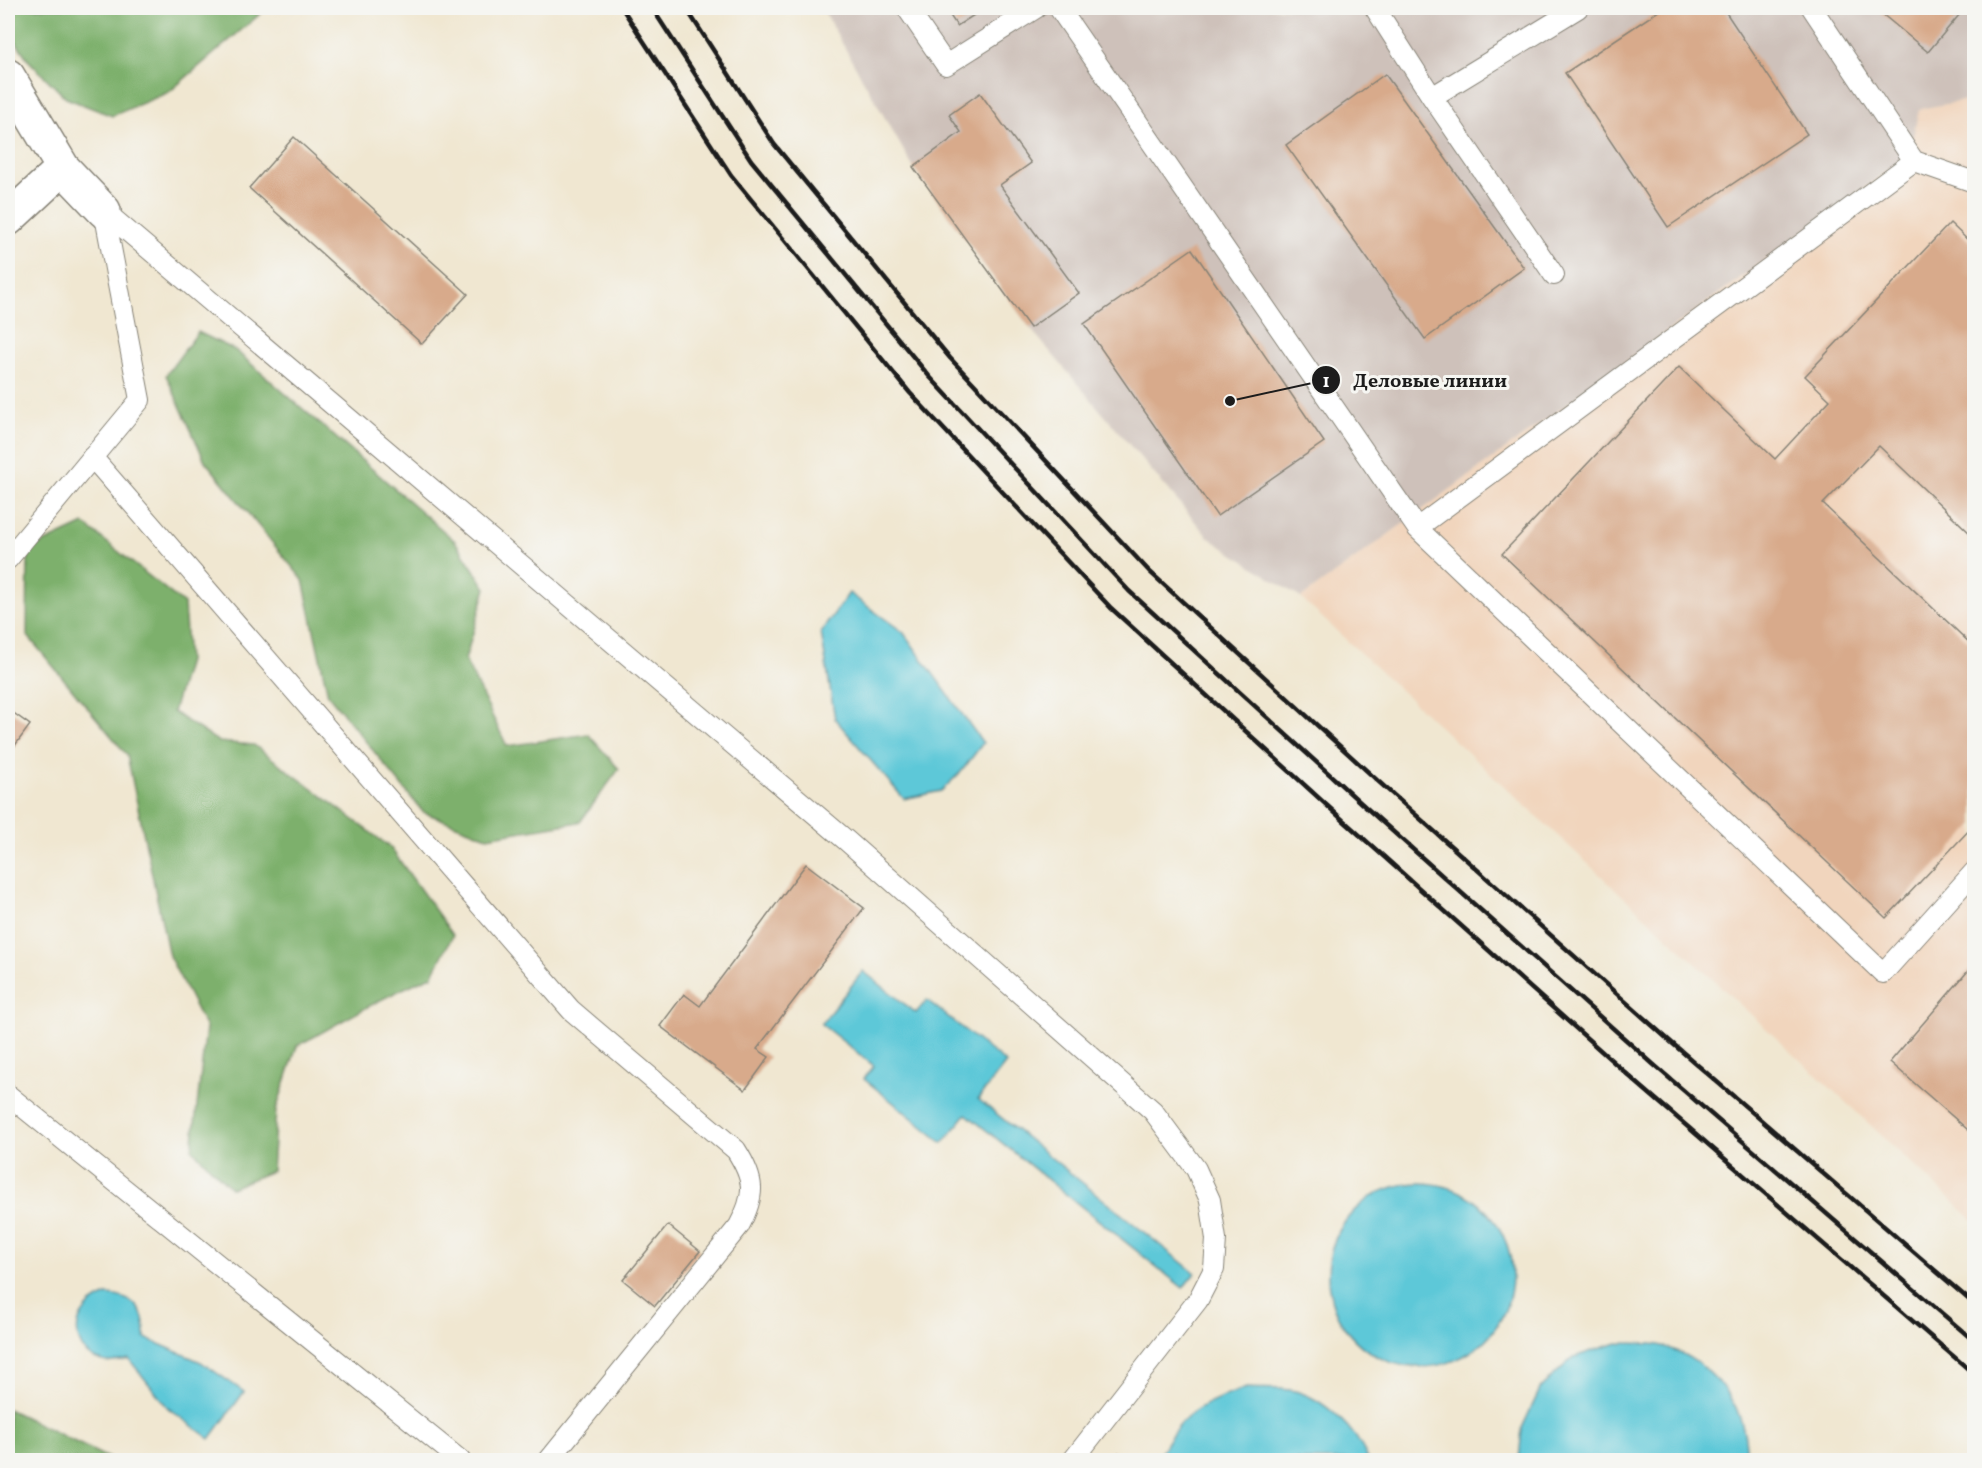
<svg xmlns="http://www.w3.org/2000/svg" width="1982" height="1468" font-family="Vollkorn,serif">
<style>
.built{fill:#f1d5bd}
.industrial{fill:#cec1ba}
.forest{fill:#7db06c;stroke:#4c6644;stroke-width:1.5}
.water{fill:#5dc8d8;stroke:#3c727a;stroke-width:1.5}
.building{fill:#d8aa8b}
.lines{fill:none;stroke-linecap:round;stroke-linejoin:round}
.service-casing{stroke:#868276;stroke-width:22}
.minor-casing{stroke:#868276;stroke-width:36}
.path{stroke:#868276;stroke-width:4;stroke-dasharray:1.5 4.5;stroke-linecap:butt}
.service{stroke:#fff;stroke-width:20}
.minor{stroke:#fff;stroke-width:33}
.rail{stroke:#1c1c1c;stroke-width:4.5}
.leader{fill:none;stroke:#1c1c1c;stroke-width:2}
.callout-dot{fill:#1c1c1c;stroke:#f6f6f2;stroke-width:2}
.mark-label{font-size:18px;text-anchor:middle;font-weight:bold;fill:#fff}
.callout-label{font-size:20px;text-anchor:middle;font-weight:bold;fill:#1c1c1c;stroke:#f6f6f2;stroke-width:6;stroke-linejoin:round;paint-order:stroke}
</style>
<rect width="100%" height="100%" fill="#f6f6f2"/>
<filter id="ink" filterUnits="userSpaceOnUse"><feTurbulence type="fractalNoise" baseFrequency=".0167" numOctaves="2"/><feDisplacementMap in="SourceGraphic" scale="12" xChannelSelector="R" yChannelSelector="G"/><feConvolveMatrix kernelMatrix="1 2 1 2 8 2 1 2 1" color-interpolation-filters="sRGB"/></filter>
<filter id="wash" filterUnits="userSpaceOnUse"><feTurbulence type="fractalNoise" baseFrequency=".008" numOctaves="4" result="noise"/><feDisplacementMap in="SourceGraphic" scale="24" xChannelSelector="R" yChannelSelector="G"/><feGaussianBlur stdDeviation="1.35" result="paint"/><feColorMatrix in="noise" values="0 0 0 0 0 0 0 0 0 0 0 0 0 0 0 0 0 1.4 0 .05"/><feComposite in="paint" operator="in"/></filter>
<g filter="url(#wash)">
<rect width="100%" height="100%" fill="#f0e7d1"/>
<path class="built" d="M1974 99V1221L1301 598 1909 155 1918 109Z"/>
<path class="industrial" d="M822 8H1974V99L1919 109 1909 155 1301 598 1209 538 1030 328 913 167Z"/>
<path class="forest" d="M8 8H267L169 92 112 116 66 98 29 61 8 30Z
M198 332 235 350 455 541 486 588 465 660 507 746 588 734 619 769 580 822 487 837 423 812 328 695 303 580 205 461 166 375Z
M84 524 184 604 188 661 173 712 219 742 254 745 390 847 453 935 432 976C385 995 342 1022 297 1046L276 1110 272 1171 231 1188 192 1149 206 1028 169 956 127 755 27 635 28 550Z
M8 1409 112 1460H8Z"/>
<path class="water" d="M849 593 903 632 983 743 961 772 941 791 904 799 835 719 821 632Z
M863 971 916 1013 927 1000 1006 1063 978 1099 1195 1273 1183 1288 966 1114 943 1143 864 1079 874 1066 821 1024Z
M1328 1275a92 92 0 1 1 184 0a92 92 0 1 1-184 0Z
M107 1295C136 1297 146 1310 145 1338L201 1362 244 1392 210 1439 168 1408 129 1359C76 1376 56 1314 107 1295Z
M1617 1343C1631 1344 1650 1342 1663 1346 1713 1362 1749 1408 1746 1460H1519L1522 1428 1541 1387 1574 1357Z
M1247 1388C1261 1389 1276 1388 1290 1390 1323 1396 1357 1430 1368 1460H1157C1181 1412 1198 1405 1247 1388Z"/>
<g id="blocks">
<path class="building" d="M945 8H985L957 26Z
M1663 8H1723L1807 134 1668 227 1565 73Z
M1875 8H1965L1928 52Z
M1385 74 1524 268 1425 339 1286 145Z
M980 93 1031 163 1000 185 1079 293 1030 328 913 167 961 132 949 115Z
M294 137 468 294 422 344 249 188Z
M1950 223 1974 246V537L1879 446 1823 504 1972 645 1974 642V825L1886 918 1502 554 1679 367 1775 459 1830 400 1805 376Z
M1192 249 1324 442 1217 516 1084 324Z
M8 709 30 725 8 755Z
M806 864 864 908 757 1049 769 1057 745 1090 660 1026 684 994 700 1006Z
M1974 964V1135L1890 1062Z
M668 1225 700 1251 655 1306 623 1280Z"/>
</g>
</g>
<g filter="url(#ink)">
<use href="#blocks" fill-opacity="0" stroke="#868276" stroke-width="1.5"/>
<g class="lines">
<defs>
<path id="service" d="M907 8 946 65 1036 8
M1059 8 1417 528 1914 161 1812 8
M1375 8 1432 97
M1914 161 1974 182
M104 211 847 841 1153 1111 1196 1169 1210 1200 1216 1239 1214 1269 1198 1300 1073 1460
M1554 275 1432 97 1578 8
M92 457 571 1010 736 1150C755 1180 756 1194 739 1226L549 1460
M1417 528 1883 973 1974 872
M8 559 140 400 104 211
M8 1095 460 1460"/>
<path id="minor" d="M8 76 63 168 104 211
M8 219 63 168"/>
</defs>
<use href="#service" class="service-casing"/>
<use href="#minor" class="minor-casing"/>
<path class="path" d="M1117 1460 1120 1450"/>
<use href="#service" class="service"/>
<use href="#minor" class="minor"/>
<path class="rail" d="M622 8 731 175 910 393 1111 608 1344 821 1637 1083 1974 1374
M652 8 751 160 929 376 1129 591 1361 803 1653 1064 1974 1341
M686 8 774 144 950 358 1149 571 1379 782 1672 1043 1974 1304"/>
</g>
</g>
<path class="leader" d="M1230 401L1326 380"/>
<g class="callout-dot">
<circle cx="1230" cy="401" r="6"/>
<circle cx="1326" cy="380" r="15"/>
</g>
<g class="mark-label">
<text x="1326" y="387">1</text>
</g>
<g class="callout-label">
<text x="1430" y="387">Деловые линии</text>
</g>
<rect width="1982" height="1468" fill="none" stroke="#f6f6f2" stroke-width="30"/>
</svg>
